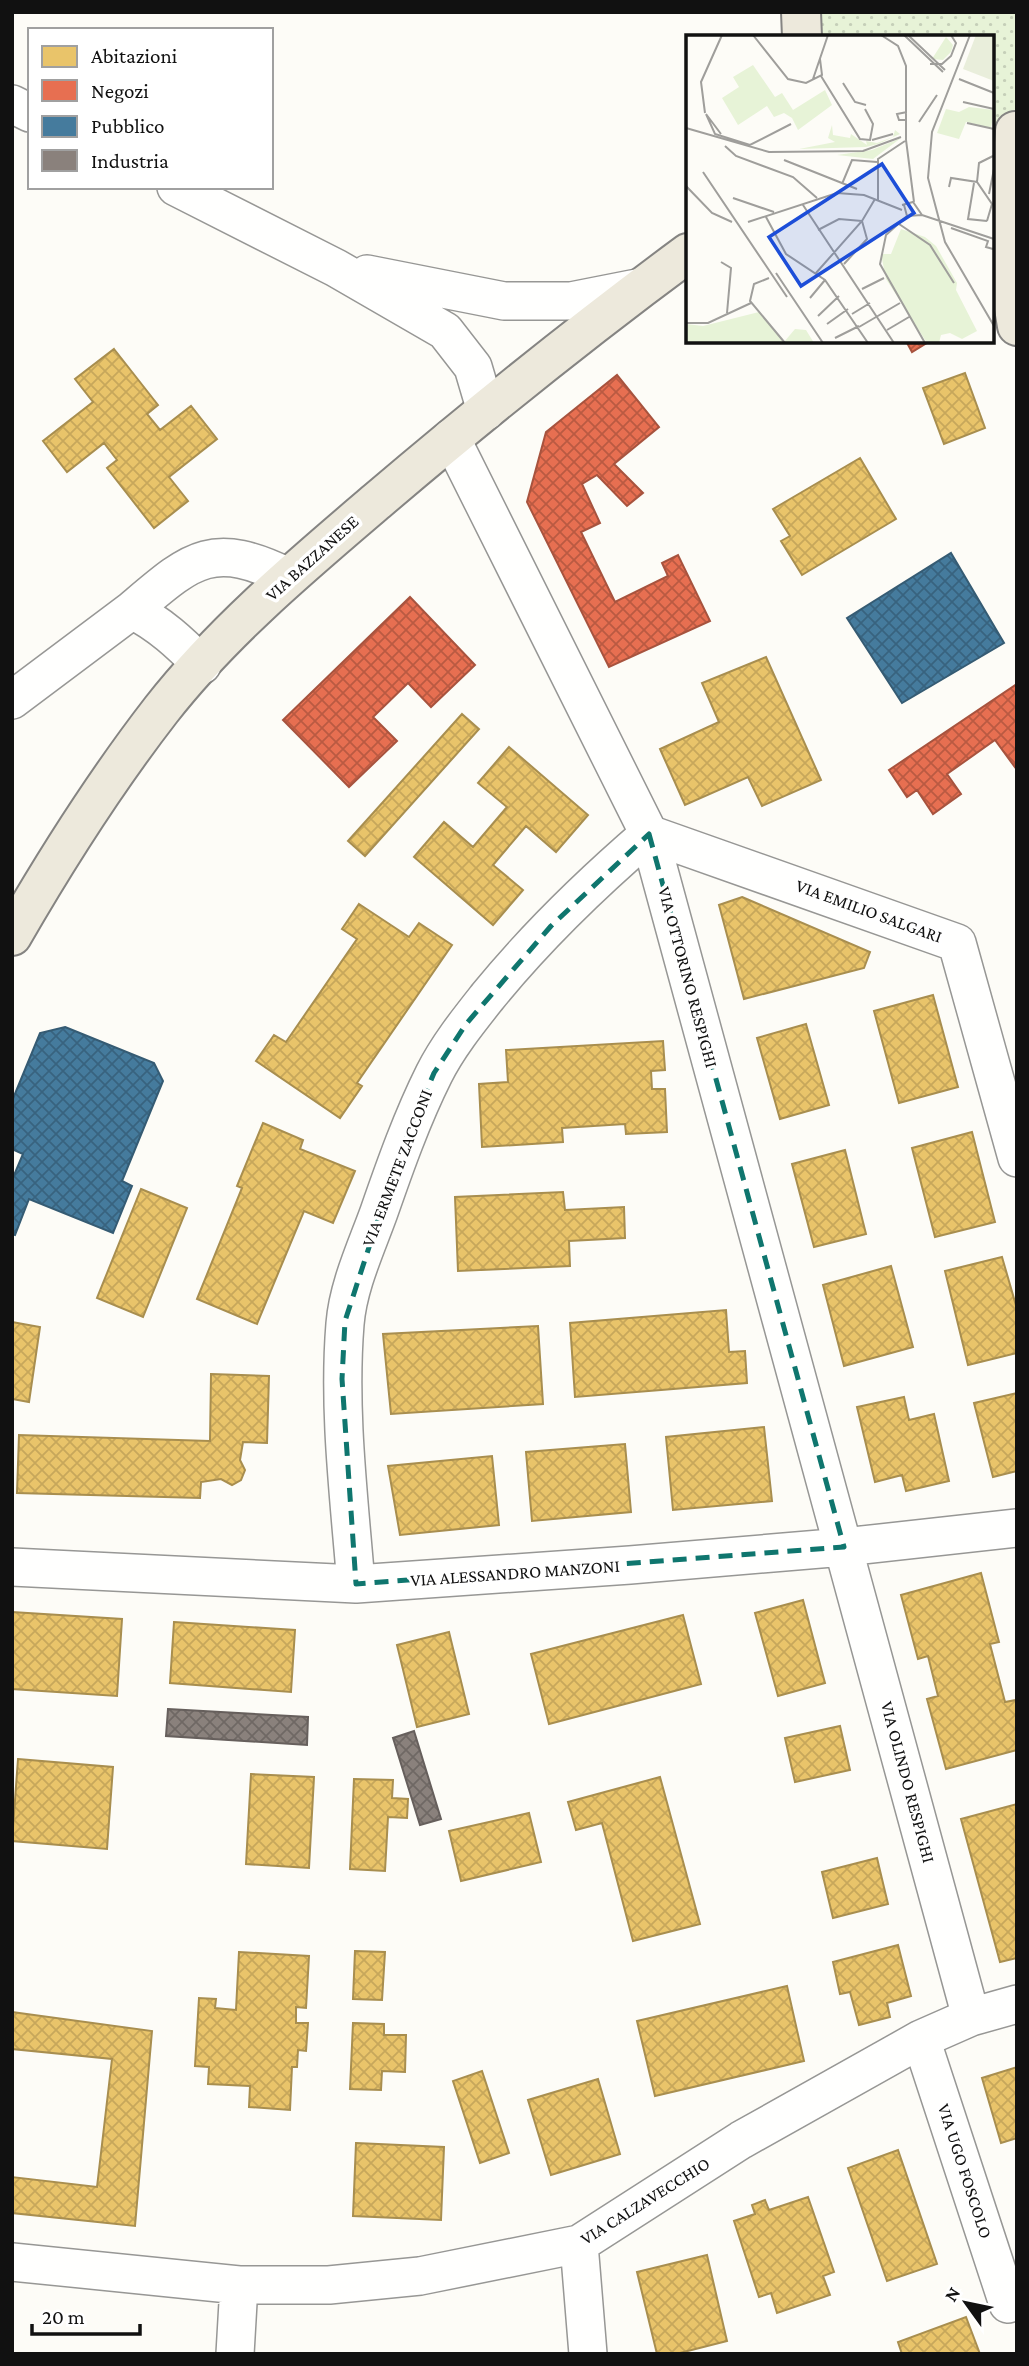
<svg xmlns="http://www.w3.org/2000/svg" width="1029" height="2366" font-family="'Crimson Pro',serif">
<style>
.grass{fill:url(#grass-dots)}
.homes{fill:url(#homes-cross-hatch);stroke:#a88e4f;stroke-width:2}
.shops{fill:url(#shops-cross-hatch);stroke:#a7533e;stroke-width:2}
.public{fill:url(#public-cross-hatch);stroke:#355b73;stroke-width:2}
.industry{fill:url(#industry-cross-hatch);stroke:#665f5c;stroke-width:2}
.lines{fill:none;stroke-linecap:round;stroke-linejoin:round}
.minor-casing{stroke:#979795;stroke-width:40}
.major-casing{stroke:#858482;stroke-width:42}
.minor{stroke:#fffffe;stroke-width:37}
.major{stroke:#ede9dc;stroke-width:38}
.marked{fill:none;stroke:#0f766e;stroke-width:5;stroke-dasharray:14 9;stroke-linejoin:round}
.labels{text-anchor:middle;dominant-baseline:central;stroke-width:7;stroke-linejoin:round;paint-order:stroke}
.street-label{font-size:18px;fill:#111;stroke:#fff}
.inset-road{fill:none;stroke:#9f9e9b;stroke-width:2}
.view{fill:#1d4ed8;fill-opacity:0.15;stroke:#1d4ed8;stroke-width:3.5}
.inset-edge{fill:none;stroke:#111;stroke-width:3.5}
</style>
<defs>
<pattern id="grass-dots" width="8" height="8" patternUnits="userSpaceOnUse" patternTransform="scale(1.75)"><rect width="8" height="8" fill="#e7f3d7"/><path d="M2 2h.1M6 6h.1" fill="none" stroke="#c5cfb8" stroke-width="1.8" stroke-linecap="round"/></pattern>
<pattern id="homes-cross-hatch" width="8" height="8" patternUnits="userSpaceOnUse" patternTransform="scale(1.75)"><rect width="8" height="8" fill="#e9c46a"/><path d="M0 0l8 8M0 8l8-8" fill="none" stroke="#c7a75b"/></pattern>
<pattern id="shops-cross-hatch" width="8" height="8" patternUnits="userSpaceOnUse" patternTransform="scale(1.75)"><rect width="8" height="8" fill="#e76f51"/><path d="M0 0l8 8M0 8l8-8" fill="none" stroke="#ba5a42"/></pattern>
<pattern id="public-cross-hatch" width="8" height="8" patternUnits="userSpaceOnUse" patternTransform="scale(1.75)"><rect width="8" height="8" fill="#457b9d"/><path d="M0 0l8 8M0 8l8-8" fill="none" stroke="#38637f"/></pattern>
<pattern id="industry-cross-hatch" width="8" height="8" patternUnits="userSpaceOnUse" patternTransform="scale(1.75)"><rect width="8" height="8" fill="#8a817c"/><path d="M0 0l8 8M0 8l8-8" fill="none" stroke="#6f6864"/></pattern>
</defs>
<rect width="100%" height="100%" fill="#fdfcf7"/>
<path class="grass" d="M822 12H1017V108L992 127V37H822L821 28Z"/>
<path class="homes" d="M114 349 158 405 147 414 160 430 191 406 217 439 169 477 188 501 154 528 107 468 117 460 104 443 67 472 43 441 93 402 75 379Z
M965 373 985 428 944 444 923 388Z
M860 458 896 519 802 575 781 541 790 536 773 509Z
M766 657 821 780 762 806 748 777 685 805 660 749 719 722 702 683Z
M462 714 479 729 365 856 348 841Z
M509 747 588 815 556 852 526 826 493 865 523 890 493 925 414 857 444 822 473 847 507 807 478 783Z
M742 897 870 952 864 968 744 999 719 905Z
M359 904 409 937 419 923 452 945 357 1083 362 1086 340 1118 256 1061 274 1035 286 1042 357 939 342 929Z
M933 995 958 1087 899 1103 874 1011Z
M806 1024 829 1105 780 1119 757 1038Z
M663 1041 665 1070 651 1071 652 1089H665L667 1132 626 1134 625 1124 562 1128 563 1142 482 1147 479 1084 508 1082 506 1050Z
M263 1123 303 1140 300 1149 355 1171 333 1223 304 1211 257 1324 197 1299 242 1188 237 1186Z
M972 1132 995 1222 935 1237 912 1148Z
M845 1150 866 1234 814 1247 792 1164Z
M141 1189 187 1208 143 1317 97 1298Z
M563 1192 565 1210 624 1207 625 1238 569 1241 570 1266 458 1271 455 1197Z
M1002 1257 1017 1309V1353L968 1365 945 1271Z
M891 1266 913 1347 844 1366 823 1285Z
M726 1310 729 1352 745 1351 747 1383 575 1397 570 1323Z
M12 1322 40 1327 29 1402 12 1399Z
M538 1326 543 1404 391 1414 383 1334Z
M211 1374 269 1376 267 1443 243 1442 240 1460 245 1470 241 1480 232 1485 221 1479 201 1482 200 1498 17 1493 19 1435 210 1441Z
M1017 1393V1471L993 1477 974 1403Z
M904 1397 909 1420 934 1414 949 1481 906 1491 902 1475 875 1482 857 1407Z
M764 1427 772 1501 673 1510 666 1437Z
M625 1444 631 1512 532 1521 526 1452Z
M492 1456 499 1525 400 1535 388 1466Z
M981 1573 999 1642 990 1644 1005 1702 1016 1700 1017 1703V1750L946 1769 927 1699 938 1696 928 1656 918 1659 901 1595Z
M803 1600 825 1683 778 1696 755 1613Z
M12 1612 122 1619 117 1696 12 1689Z
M683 1615 701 1684 549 1724 531 1654Z
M174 1622 295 1630 291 1692 170 1683Z
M449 1632 469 1714 417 1727 397 1645Z
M840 1726 850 1770 795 1782 785 1738Z
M18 1759 113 1767 107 1849 12 1841Z
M251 1774 314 1777 309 1868 246 1864Z
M660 1777 700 1924 633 1941 602 1823 576 1830 568 1802Z
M354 1779 393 1780 392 1798 408 1799 407 1818 388 1817 385 1871 350 1869Z
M1017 1804V1958L1000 1962 961 1819Z
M529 1813 541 1862 461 1881 449 1831Z
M877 1858 888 1904 833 1918 822 1872Z
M898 1945 911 1996 887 2003 890 2017 859 2025 850 1992 840 1994 833 1962Z
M355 1951 385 1952 382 2000 353 1999Z
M239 1952 309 1956 306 2008 296 2007V2023H308L306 2051 298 2050 297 2067H292L290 2110 249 2107 250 2086 208 2084 209 2067 195 2066 199 1998 216 1999 215 2008 236 2010Z
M787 1986 804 2061 655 2096 637 2021Z
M12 2012 152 2031 135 2226 12 2213V2177L97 2187 112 2059 12 2049Z
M353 2023 384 2024V2035H406L405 2072 382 2071 381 2090 350 2089Z
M1017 2067V2138L1001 2143 982 2078Z
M482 2071 509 2153 480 2163 453 2081Z
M598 2079 620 2154 551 2175 528 2100Z
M356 2143 444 2147 441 2220 353 2216Z
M898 2150 937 2264 887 2281 848 2168Z
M808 2197 834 2272 823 2276 830 2295 777 2313 771 2293 759 2297 734 2221 755 2214 752 2205 765 2200 769 2210Z
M707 2255 727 2341 676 2354H657L637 2272Z
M966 2317 980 2354H902L898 2342Z"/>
<path class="shops" d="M906 341H930L912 352Z
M617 375 659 427 614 464 643 493 627 506 597 475 582 484 600 523 581 532 615 602 668 576 662 563 678 555 710 621 609 667 527 502 546 432Z
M410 597 475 665 431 707 408 683 373 717 397 741 349 787 283 720Z
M1017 684V770L995 740 947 774 961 794 933 814 917 790 907 797 889 770Z"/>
<path class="public" d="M951 553 1004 643 902 703 847 618Z
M65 1027 154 1063 163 1081 122 1181 132 1186 113 1233 29 1199 15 1235 12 1234V1180L23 1154 14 1150 12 1146V1101L40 1033Z"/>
<path class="industry" d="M168 1709 308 1717 307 1745 166 1736Z
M414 1731 441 1819 420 1825 393 1738Z"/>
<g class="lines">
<defs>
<path id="minor" d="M12 104 30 113
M176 187 336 268 445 331 473 367 486 411
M367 274 504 301H571L642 287
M451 438 649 834 971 2017
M202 665C180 643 160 624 132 610 191 560 211 539 288 577
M12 700 132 610
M649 834 957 943 1017 1158
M12 1567 356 1584 630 1565 844 1547 1017 1528
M356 1584C349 1497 338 1410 345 1324 348 1286 366 1248 379 1212 395 1166 412 1118 434 1074 448 1046 469 1020 488 996 536 937 592 883 649 834
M921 2039 1008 2304
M579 2244 588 2354
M12 2262 239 2285H329L420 2276 579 2244 741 2140 921 2039 971 2017 1017 2004
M235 2354 239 2285"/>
<path id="major" d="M801 12 802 37
M1015 131 1008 216 1007 266 1017 326
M12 936C57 858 106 781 161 710 222 632 302 565 377 501 478 415 581 332 688 253"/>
</defs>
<use href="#minor" class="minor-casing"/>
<use href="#major" class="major-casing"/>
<use href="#minor" class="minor"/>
<use href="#major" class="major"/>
</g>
<path class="marked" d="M649 834 844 1547 356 1584 342 1379 345 1321 398 1158 434 1073 466 1024 551 926Z"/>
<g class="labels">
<g class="street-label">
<text transform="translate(312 558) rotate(-42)">VIA BAZZANESE</text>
<text transform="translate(869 911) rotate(20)">VIA EMILIO SALGARI</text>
<text transform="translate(688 977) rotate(75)">VIA OTTORINO RESPIGHI</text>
<text transform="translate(397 1168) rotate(-69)">VIA ERMETE ZACCONI</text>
<text transform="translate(515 1573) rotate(-4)">VIA ALESSANDRO MANZONI</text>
<text transform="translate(908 1782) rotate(75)">VIA OLINDO RESPIGHI</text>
<text transform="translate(965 2171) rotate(72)">VIA UGO FOSCOLO</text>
<text transform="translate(645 2201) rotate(-32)">VIA CALZAVECCHIO</text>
</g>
</g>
<g transform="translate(686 35)">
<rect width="308" height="308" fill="#fdfcf7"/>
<path d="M260 2 267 10 265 17 257 25 246 24ZM67 30 89 62 96 58 107 75 139 55 146 70 112 95 106 83 98 78 88 82 81 71 52 90 36 63 53 52 47 42ZM283 72 308 75 305 93 280 87 273 104 251 98 260 74 273 77ZM146 90 147 100 164 103 165 99 181 110 180 106 191 108 207 102 209 95 214 99 192 109 180 112 113 114 149 107 142 103ZM215 103 187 124 151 120 186 115ZM215 194 239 202 250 211 271 248 270 255 291 296 276 304 264 298 255 300 253 308H241L200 244 195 219H205ZM73 277 98 307 109 294 120 295 128 308H0V289L17 291Z" fill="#e7f3d7"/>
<path d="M290 0H308V46L277 34Z" fill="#e9eedb"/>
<path class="inset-road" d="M67 0 102 44 120 48 136 40 134 24M195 0 212 11 220 31V105L228 167M218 0 257 37M222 0 259 35M284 0 246 97 242 143 259 207 308 291M244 29H256L265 21 270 8 265 0M135 41 174 104 184 105 187 89 179 74M127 44 142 0M273 44 308 58M157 48 169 67 180 70M277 67 308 74M19 78 15 47 36 0M20 79 29 99 64 110 105 89M20 79 35 99M220 85H213L211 79 221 77M233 87 251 60M281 88 308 94M0 93 83 117 177 116 215 102M186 105 207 99M39 111 50 121 107 142 131 163M98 125 171 154M17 137 101 262M291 147 293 128 307 121M288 148 282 184 301 186M156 149 166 125 191 127M0 151 26 178 46 187M263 152 265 143 291 147 306 169 301 186M303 159 308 134M47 163 88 177M192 165V124L219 106M117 170 208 308M216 170 227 167 236 180M218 170 221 181 236 180 308 204M221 181 200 200 194 229 239 308M80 182 100 219 139 245 182 308M62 187 151 158 178 160 216 175M213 189 244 210 268 248M265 193 302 206 300 212 307 214M132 195 153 184 176 186M308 208V260M35 227 45 233 41 278M158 229 181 204 176 186M90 238 137 308M130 238 176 186 189 164M83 243 68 249 64 266 99 308M176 254 198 243M124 263 139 245M166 279 184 268M132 281 153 261M0 288H22L65 268M141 289 162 274M173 292 214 268M201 295 223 282M149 303 173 291"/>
<path class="view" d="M196 129 228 178 115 251 83 202Z"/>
<rect width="308" height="308" class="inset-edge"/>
</g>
<rect width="1029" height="2366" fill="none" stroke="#111111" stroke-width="28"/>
<rect x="28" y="28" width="245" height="161" fill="#ffffff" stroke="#a0a0a0" stroke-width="2"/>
<rect x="42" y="46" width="35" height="21" fill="#e9c46a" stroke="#a0a0a0" stroke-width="2"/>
<text x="91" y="63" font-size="21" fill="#111111">Abitazioni</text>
<rect x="42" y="80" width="35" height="21" fill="#e76f51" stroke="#a0a0a0" stroke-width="2"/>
<text x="91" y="98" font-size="21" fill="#111111">Negozi</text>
<rect x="42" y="116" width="35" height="21" fill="#457b9d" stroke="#a0a0a0" stroke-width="2"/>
<text x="91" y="133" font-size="21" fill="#111111">Pubblico</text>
<rect x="42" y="150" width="35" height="21" fill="#8a817c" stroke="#a0a0a0" stroke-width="2"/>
<text x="91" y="168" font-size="21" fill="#111111">Industria</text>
<g transform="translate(966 2303) rotate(303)" stroke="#ffffff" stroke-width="5" paint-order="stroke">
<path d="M0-5L12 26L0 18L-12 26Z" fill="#111111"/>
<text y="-10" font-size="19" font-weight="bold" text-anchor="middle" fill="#111111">N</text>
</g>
<path d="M32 2324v10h108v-10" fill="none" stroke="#111111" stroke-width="3.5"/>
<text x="42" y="2324" font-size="21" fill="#111111" stroke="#ffffff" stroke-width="5" paint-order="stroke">20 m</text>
</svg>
